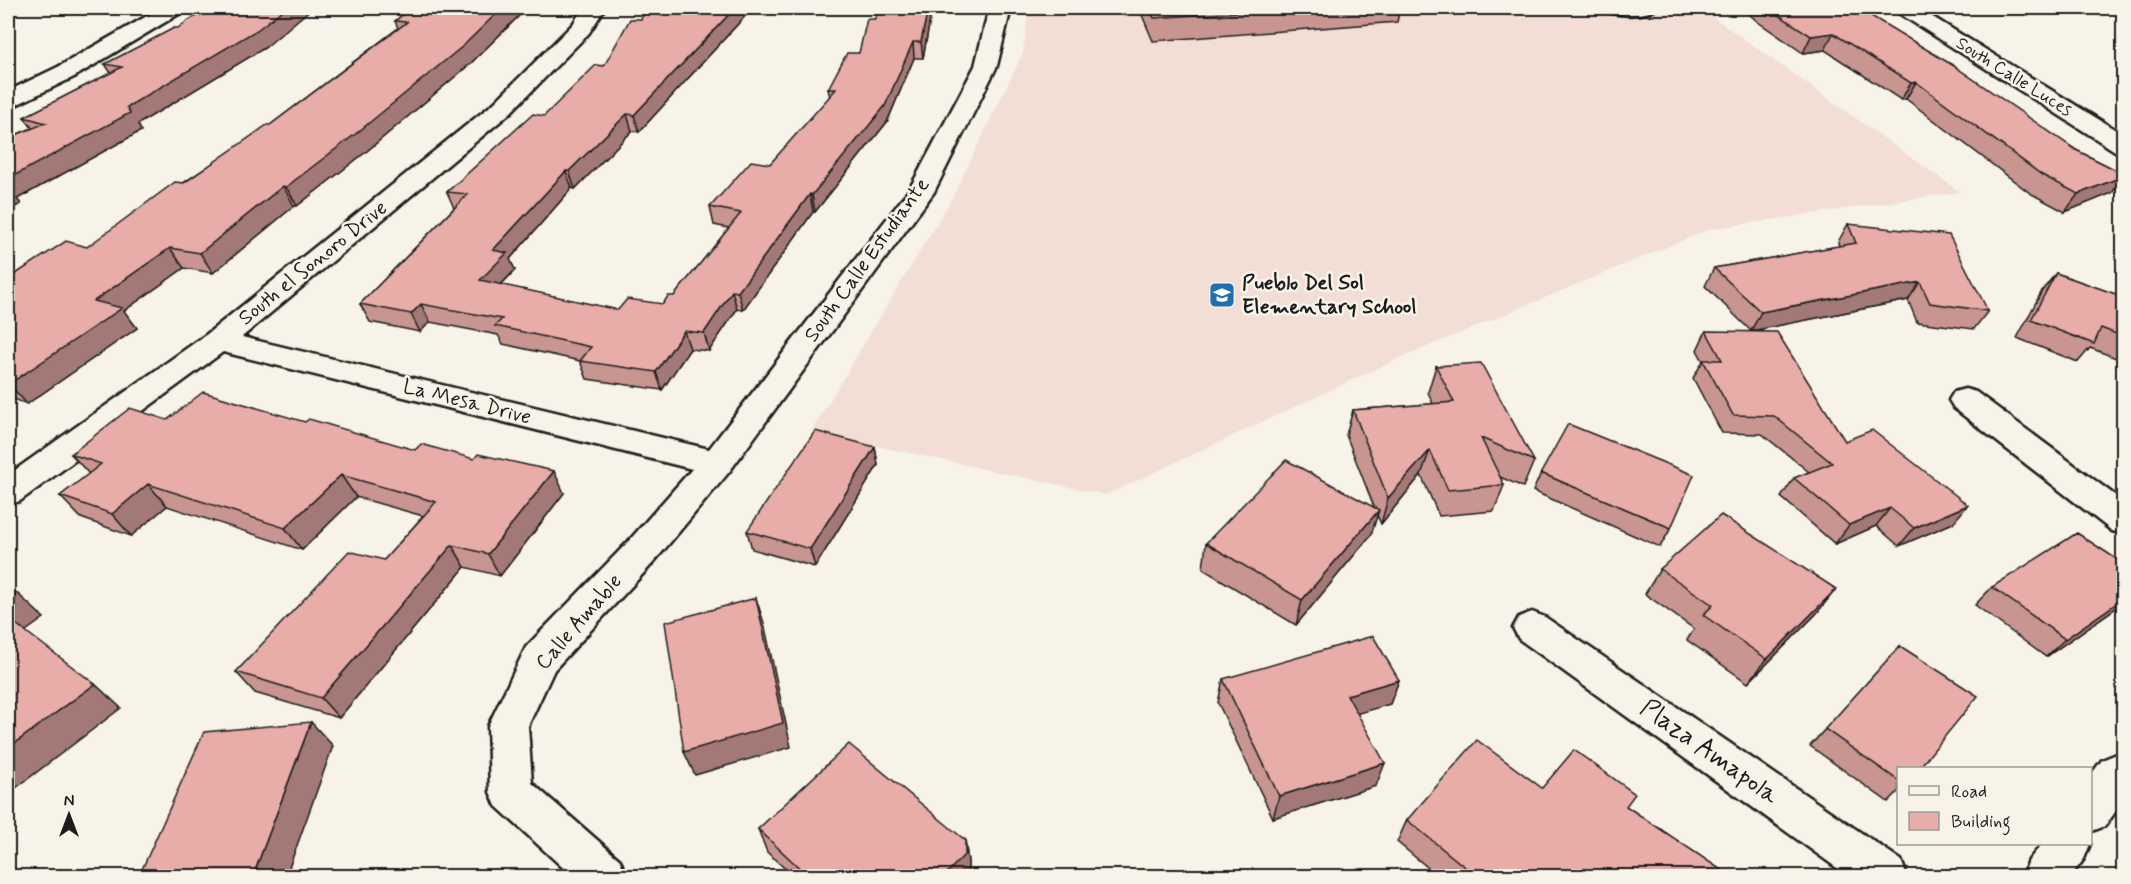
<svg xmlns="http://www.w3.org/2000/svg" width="2131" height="884" font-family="Mynerve,sans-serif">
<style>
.built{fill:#f2ded5}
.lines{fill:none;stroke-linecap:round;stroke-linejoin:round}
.lane-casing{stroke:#1c1c1c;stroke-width:5}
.street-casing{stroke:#1c1c1c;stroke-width:5}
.lane{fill:#f7f3e8;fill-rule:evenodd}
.street{fill:#f7f3e8;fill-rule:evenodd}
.wall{fill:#c89591;stroke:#1c1c1c;stroke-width:1.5}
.shaded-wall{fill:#a27976;stroke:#1c1c1c;stroke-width:1.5}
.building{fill:#e8ada9;stroke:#1c1c1c;stroke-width:1.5}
.labels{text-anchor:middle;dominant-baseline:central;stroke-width:5;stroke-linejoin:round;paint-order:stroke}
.far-street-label{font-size:18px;fill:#1c1c1c;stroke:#f7f3e8}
.street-label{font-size:21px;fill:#1c1c1c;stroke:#f7f3e8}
.poi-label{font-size:21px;font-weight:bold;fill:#1c1c1c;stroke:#f7f3e8;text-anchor:start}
.near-street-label{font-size:26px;fill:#1c1c1c;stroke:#f7f3e8}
</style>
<rect width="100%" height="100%" fill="#f7f3e8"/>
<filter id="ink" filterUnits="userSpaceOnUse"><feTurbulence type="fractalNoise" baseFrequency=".0167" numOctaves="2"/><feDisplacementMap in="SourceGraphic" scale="12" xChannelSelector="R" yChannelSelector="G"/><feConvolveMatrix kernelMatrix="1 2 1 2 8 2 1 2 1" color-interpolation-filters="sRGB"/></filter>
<g filter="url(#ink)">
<path class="built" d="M1029 8H1700L1960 192 1710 229 1393 361 1106 495 811 432 952 198 1023 53Z"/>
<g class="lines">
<defs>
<path id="lane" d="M1602 8H1657C1647 17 1612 17 1602 8Z"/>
<path id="street" d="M161 8H186L182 12 74 77 16 105 8 107V91L58 67Z
M583 8H605L589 33 510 113 242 337 709 449 909 190 975 66 989 8H1011L997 66 934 192 729 472 653 563 554 670 528 726 532 783 620 860 626 876H572L496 806 490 792 488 726 526 647 627 543 692 469 223 352 20 501 8 505V475L207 334 494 103 573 24Z
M1893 8H1918L2124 135V153L2115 151 1897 12Z
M1965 389 1976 392 2124 502V534L2112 531 1954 408 1949 400 1954 392Z
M1532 612 1545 617 1901 860 1907 876H1848L1519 639 1513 628 1519 617Z
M2124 751V800L2105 826 2090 832V776L2102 760Z
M2042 844H2090L2084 859 2071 876H2023L2029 860Z"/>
</defs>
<use href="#lane" class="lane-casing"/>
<use href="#street" class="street-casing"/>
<use href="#lane" class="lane"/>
<use href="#street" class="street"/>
</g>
<path class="wall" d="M411 8H527L470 64 367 151 297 206H294L213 273 184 268 124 311 137 328 27 404 8 397V279L87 247 270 125 398 28 395 21Z
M647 8H750L747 14 639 132 632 131 575 189 572 188 510 259 515 270 501 285 618 310 663 304 674 296 729 228 714 225 710 207 770 164 830 97 828 89 859 53 875 19 878 8H938L937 14H931L923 58H914L887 122 815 212H813L743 310 737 309 709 351 690 349 662 390 587 379 580 361 503 344 498 335 430 322 420 332 370 322 360 304 454 208 447 192 544 116 604 66 641 19Z
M1139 8H1400L1397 22 1153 41Z
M1742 8H1858L2076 150 2124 174V177L2112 193 2065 212 2030 193 1906 99 1901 100 1825 50 1803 53 1758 22Z
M266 47 138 124 141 131 17 199 21 204 8 210V138L32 128 24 117 111 73 105 64Z
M1848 224 1988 311 1974 329 1917 322 1908 300 1751 331 1705 286 1714 268 1839 246 1838 242Z
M2056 273 2124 297V361L2090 348 2078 362 2017 338 2042 291Z
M1706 331 1845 441 1953 523 1899 546 1876 526 1835 544 1781 497 1794 478 1809 472 1762 434 1722 433 1693 378 1703 361 1697 350Z
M1436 366 1534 461 1523 487 1500 477 1504 485 1494 511 1439 516 1421 475 1381 524 1377 515 1371 535 1296 625 1203 569 1206 543 1374 507 1346 435 1353 410 1433 404 1428 392Z
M167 420 305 422 564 493 500 576 465 567 339 718 255 693 236 672 384 560 423 516 356 497 302 550 167 506 131 536 81 518 60 496 89 474 71 454Z
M875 447 878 465 815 567 752 549 747 531Z
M1541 473 1671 528 1660 547 1533 491Z
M2124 564V602L2046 657 1975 605 1992 587Z
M1660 569 1836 589 1816 614 1748 683 1687 640 1694 629 1645 594Z
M1900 646 1899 791 1888 802 1810 746Z
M1223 679 1399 680 1390 704 1357 713 1376 786 1273 818 1218 703Z
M1542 788 1626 806 1730 876H1438L1397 842 1407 820Z
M758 829 965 840 968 862V876H793L767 852Z"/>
<path class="shaded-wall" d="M285 8H312L266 47 138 124 141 131 17 199 21 204 8 210V179L127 107Z
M502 8H527L470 64 367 151 297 206 286 187Z
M735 8H750L747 14 639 132 634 115Z
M928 8H930L931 14 923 58 921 42Z
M1833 33 1825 50 1803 53 1811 36Z
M913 42 914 58 887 122 815 212 812 195Z
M1916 82 1906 99 1901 100 1911 83Z
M627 114 632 131 575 189 569 171Z
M566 171 572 188 510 259 515 270 488 298 480 280 493 250Z
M2124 176V177L2112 193 2065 212 2078 194Z
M283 186 294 206 213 273 200 253Z
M810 194 813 212 743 310 738 292Z
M170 248 184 268 124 311 137 328 27 404 9 384 94 301Z
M1920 282 1908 300 1751 331 1761 312Z
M732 291 737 309 709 351 704 333Z
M421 304 430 322 420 332 411 314Z
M684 331 690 349 662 390 656 372Z
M875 447 878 465 815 567 810 549Z
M1430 450 1421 475 1381 524 1388 498Z
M554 471 564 493 500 576 488 554Z
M341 475 356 497 302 550 285 528Z
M148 484 167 506 131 536 112 514Z
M1968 505 1953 523 1899 546 1914 528Z
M1890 508 1876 526 1835 544 1849 525Z
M1379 510 1371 535 1296 625 1302 600Z
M452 545 465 567 339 718 321 698Z
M1836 589 1816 614 1748 683 1767 659Z
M17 593 44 618 23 633 8 619V600Z
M756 598 764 623 791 747 695 775 684 752Z
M2124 598V602L2046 657 2065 639Z
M1399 680 1390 704 1339 719 1347 695Z
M95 684 121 708 8 794V748Z
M311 722 333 746 286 876H253Z
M1385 763 1376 786 1273 818 1279 796Z
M965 840 968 862V876H944Z"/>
<path class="building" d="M212 8H285L257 30 127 107 130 113 8 179V138L46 123 24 117 122 67 105 64 174 28H178L189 20Z
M411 8H502L463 46 358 132 286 187 283 186 200 253 170 248 94 301 122 308 9 384 8 383V279L66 241 87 247 175 182 184 183 267 125H270L407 22 395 21Z
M647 8H735L634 115 627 114 569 171H566L493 250 507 253 480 280 618 310 627 299 663 304 668 296H674L741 213 710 207 751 161 770 164 836 89H828L847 53H859L867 19H875L878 8H928L921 42H913L885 106 812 195 810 194 738 292 732 291 704 333 684 331 656 372 580 361 591 347 495 326 502 319 421 304 411 314 360 304 468 194 447 192 533 114 544 116 596 65 604 66 630 19H641Z
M1149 8H1295L1154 18Z
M1768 8H1858L1954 66 2076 150 2124 174V176L2078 194 2042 175 1916 82 1911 83 1833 33 1811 36Z
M1848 224 1949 235 1988 311 1930 303 1920 282 1761 312 1714 268 1856 243Z
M2056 273 2124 297V337L2101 328 2094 344 2031 320Z
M1706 331 1777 332 1845 441 1872 430 1968 505 1914 528 1890 508 1849 525 1794 478 1832 463 1774 416 1733 415 1703 360H1722Z
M1481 363 1534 461 1481 438 1504 485 1448 490 1430 450 1388 498 1353 410 1454 402 1436 366Z
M203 392 305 422 309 419 415 450 421 444 474 459 478 454 554 471 488 554 452 545 321 698 236 672 349 551 384 560 436 502 341 475 285 528 148 484 112 514 60 496 101 464 71 454 130 408 167 420Z
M1568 424 1694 475 1671 528 1541 473Z
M815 431 875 447 810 549 747 531Z
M1286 460 1379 510 1302 600 1206 543Z
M1721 515 1836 589 1767 659 1703 615 1713 605 1660 569Z
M2077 533 2124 564V598L2065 639 1992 587Z
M8 587 17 593 8 600Z
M756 598 783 723 684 752 665 622Z
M8 618 95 684 8 748Z
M1373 636 1399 680 1347 695 1385 763 1279 796 1223 679Z
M1900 646 1978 696 1919 768H1899V781L1825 729Z
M311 722 253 876H139L204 732Z
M1477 740 1542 788 1574 750 1635 794 1626 806 1730 876H1525L1516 870 1511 876H1476L1407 820Z
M849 744 965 840V854L944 876H808L758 829Z"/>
</g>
<defs>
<symbol id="school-square" viewBox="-11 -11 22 22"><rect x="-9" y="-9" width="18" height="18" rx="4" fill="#1f6fb2" stroke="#f7f3e8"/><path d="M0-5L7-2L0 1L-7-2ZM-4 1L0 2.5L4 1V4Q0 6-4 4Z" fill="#fff"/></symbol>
</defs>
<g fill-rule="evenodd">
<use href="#school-square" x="1207" y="280" width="30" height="30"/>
</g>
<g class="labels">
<g class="far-street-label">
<text transform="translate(2014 77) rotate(32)">South Calle Luces</text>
</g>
<g class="street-label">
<text transform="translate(867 260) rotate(-54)">South Calle Estudiante</text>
<text transform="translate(313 263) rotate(-39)">South el Sonoro Drive</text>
<text transform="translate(467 402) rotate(14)">La Mesa Drive</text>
<text transform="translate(579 622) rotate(-49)">Calle Amable</text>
</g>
<g class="poi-label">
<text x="1242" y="283">Pueblo Del Sol<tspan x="1242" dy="24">Elementary School</tspan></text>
</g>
<g class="near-street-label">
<text transform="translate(1709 752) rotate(35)">Plaza Amapola</text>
</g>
</g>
<rect width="2131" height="884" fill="none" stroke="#f7f3e8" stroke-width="30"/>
<rect x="15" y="15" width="2101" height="854" fill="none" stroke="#1c1c1c" stroke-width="2" filter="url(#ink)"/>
<rect x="1897" y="767" width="195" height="78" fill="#f7f3e8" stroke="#9f9d96" stroke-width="1.5"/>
<rect x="1909" y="786" width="30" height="9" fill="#f7f3e8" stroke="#9f9d96" stroke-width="1.5"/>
<text x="1951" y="797" font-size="18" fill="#1c1c1c">Road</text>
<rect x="1909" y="812" width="30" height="18" fill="#e8ada9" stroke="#9f9d96" stroke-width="1.5"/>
<text x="1951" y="827" font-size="18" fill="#1c1c1c">Building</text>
<g transform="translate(69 815)" stroke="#f7f3e8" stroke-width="4.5" paint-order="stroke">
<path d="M0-4.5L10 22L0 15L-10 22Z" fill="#1c1c1c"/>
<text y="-9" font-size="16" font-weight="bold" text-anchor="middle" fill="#1c1c1c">N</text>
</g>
</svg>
